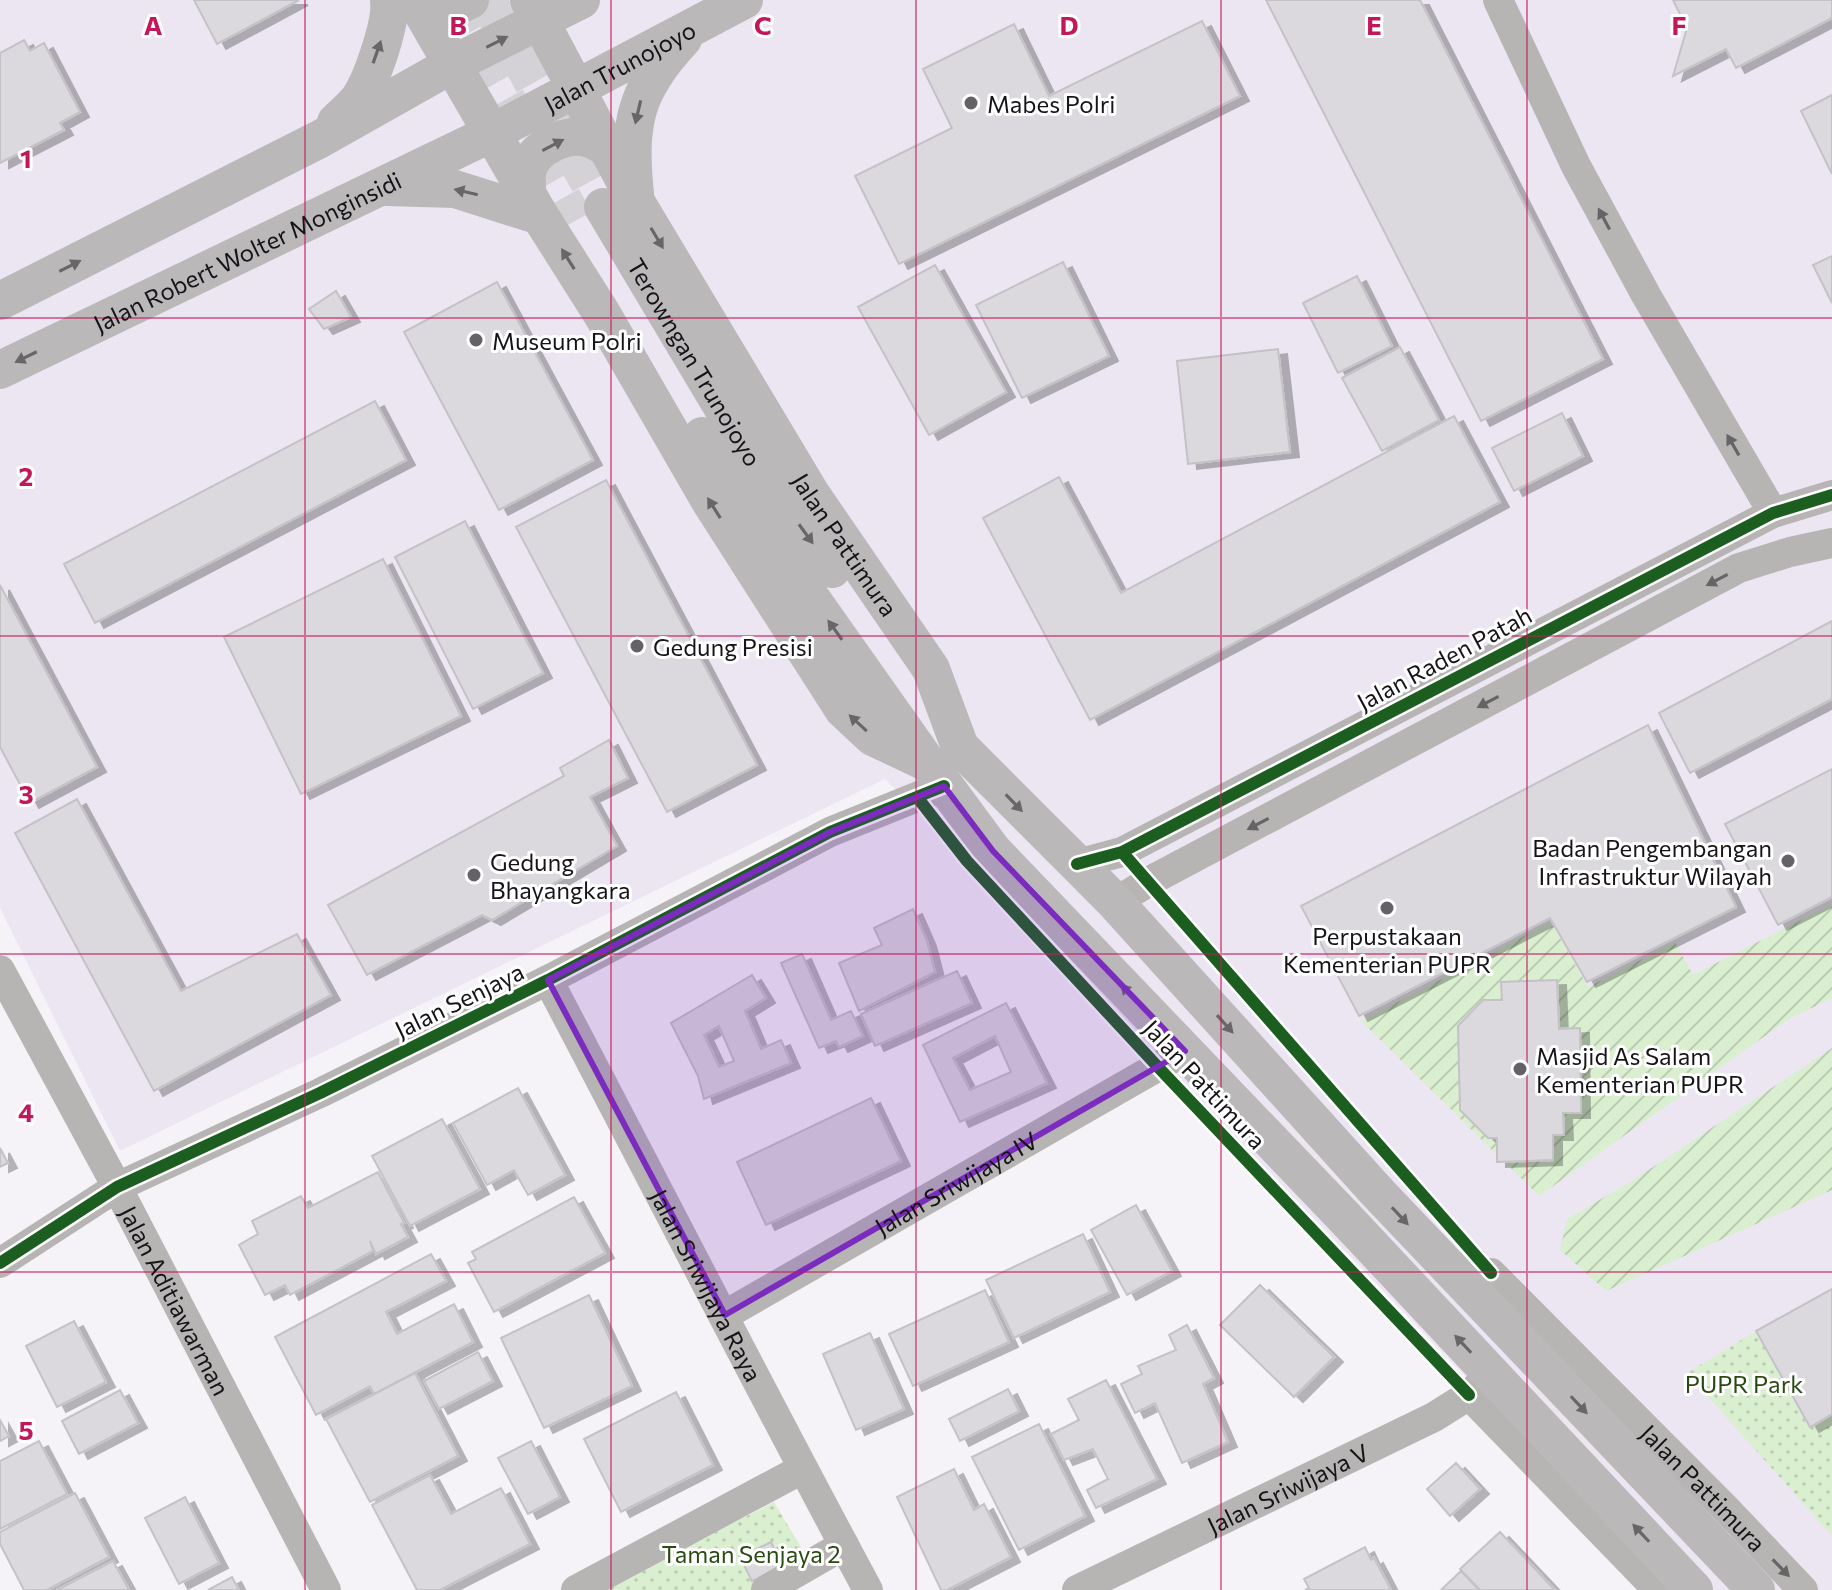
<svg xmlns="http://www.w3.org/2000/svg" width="1832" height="1590" font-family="Commissioner,sans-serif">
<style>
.built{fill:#ece6f2}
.park{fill:url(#park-dots)}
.garden{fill:url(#garden-furrows)}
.building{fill:#dbd9dd;stroke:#c4c2c6;stroke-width:2;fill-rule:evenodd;filter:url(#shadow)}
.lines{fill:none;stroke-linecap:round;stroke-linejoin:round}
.major-tunnel{stroke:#d4d2d6;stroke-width:38;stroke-dasharray:38 19;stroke-linecap:butt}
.minor{stroke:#b6b5b4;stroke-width:30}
.major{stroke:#bab8b8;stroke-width:38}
.cycleway-casing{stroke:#fff;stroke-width:17}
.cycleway{stroke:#1b5e20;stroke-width:12}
.oneway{fill:#686668}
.oneway2{fill:#666466}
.marked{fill:#7b2cbf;fill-opacity:0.2;stroke:#7b2cbf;stroke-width:6;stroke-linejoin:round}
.grid{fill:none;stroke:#c2185b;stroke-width:2;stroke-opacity:0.55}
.poi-dot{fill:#646266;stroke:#fff;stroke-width:3}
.labels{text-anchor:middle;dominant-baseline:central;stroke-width:6;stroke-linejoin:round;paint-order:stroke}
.street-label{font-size:24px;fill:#161418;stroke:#fff}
.poi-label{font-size:24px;fill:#161418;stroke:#fff;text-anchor:start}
.park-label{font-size:24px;fill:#294a12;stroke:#fff}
.grid-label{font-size:26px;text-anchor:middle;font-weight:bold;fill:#c2185b;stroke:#fff;stroke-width:6;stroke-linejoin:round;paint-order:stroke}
</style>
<defs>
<pattern id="park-dots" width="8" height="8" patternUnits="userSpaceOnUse" patternTransform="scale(2)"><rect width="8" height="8" fill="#daefd0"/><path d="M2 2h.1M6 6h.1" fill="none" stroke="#baccb2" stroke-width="1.8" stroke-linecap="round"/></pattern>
<pattern id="garden-furrows" width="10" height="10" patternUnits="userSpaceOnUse" patternTransform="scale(2)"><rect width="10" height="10" fill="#daefd0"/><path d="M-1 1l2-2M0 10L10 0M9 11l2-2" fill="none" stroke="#baccb2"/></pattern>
<filter id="shadow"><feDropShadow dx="9" dy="5" stdDeviation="0" flood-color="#0004"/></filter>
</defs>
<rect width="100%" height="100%" fill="#f6f3f8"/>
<path class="built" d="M0 0H1832V1590H1671L1051 946 885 779 120 1151 0 908Z"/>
<path class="park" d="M1756 1331 1810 1427 1832 1414V1536L1687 1373Z
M774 1502 810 1562 754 1590H603Z"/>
<path class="garden" d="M1832 904V998L1789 1019 1539 1196 1361 1021 1551 922 1588 987 1675 942 1693 975Z
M1832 1048V1190L1606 1291 1560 1250 1567 1219 1635 1179Z"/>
<path class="building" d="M194 0H299L217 44Z
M1266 0H1420L1603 359 1481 421Z
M1673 0H1832V18L1736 68 1726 49 1673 76 1687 28Z
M1202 21 1240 96 899 264 855 176 952 128 923 69 1014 24 1049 96Z
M24 40 30 51 44 43 80 112 60 123 64 130 0 163V53Z
M1832 95V174L1801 111Z
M1832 256V303L1813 265Z
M1063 262 1109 356 1022 398 976 305Z
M935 265 1006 392 929 435 858 307Z
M1357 276 1392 346 1338 373 1303 303Z
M497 282 593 460 499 510 404 332Z
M336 291 351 317 324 329 309 309Z
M1400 347 1439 420 1382 451 1342 378Z
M1278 349 1290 452 1188 464 1177 361Z
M375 401 406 460 95 623 64 564Z
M1562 413 1583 456 1514 491 1492 448Z
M1454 416 1500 502 1090 720 983 518 1059 477 1121 593Z
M606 480 757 765 667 812 516 527Z
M465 521 543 673 473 709 395 557Z
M383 559 461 716 301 794 224 637Z
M0 585 97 767 30 803 0 747Z
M1832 621V699L1690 773 1659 713Z
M1648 725 1736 907 1587 982 1550 918 1359 1016 1301 906Z
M609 740 628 778 590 797 617 846 492 920 482 915 367 975 328 905 564 776 560 768Z
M1832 769V897L1778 925 1725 824Z
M77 799 181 991 297 934 331 995 154 1091 15 833Z
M913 909 927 941 935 972 859 1011 839 963 882 945 874 928Z
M802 954 831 1020 851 1011 863 1036 839 1047 836 1041 819 1048 781 963Z
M957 971 972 1003 875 1046 861 1014Z
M752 975 766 998 745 1011 761 1049 781 1040 791 1063 704 1099 698 1076 671 1023ZM719 1026 734 1061 719 1067 704 1035Z
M1557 980 1559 1029 1580 1028 1581 1113H1563L1564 1135H1553V1160L1497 1162V1138H1488L1460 1110 1458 1026 1483 1000H1502L1501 982Z
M1006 1003 1047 1083 960 1122 923 1045ZM995 1036 1011 1072 970 1090 953 1058Z
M518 1088 565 1175 528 1195 514 1170 487 1185 453 1123Z
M871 1098 901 1161 766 1225 737 1162Z
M442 1119 480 1189 410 1226 372 1156Z
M0 1148 8 1163 0 1167Z
M378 1172 404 1223 401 1224 408 1237 376 1254 370 1241 373 1251 290 1295 285 1285 265 1295 239 1245 258 1234 252 1221 301 1196 308 1208Z
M574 1197 605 1253 494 1312 468 1263 476 1259 472 1252Z
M1136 1205 1172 1271 1127 1295 1091 1230Z
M1083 1234 1110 1292 1014 1338 986 1280Z
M431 1254 446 1281 386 1312 397 1334 454 1304 473 1342 374 1394 370 1386 316 1415 275 1337Z
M1260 1285 1334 1357 1294 1397 1220 1325Z
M1832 1289V1414L1810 1427 1756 1331Z
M985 1290 1009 1342 913 1386 889 1334Z
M589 1295 632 1386 544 1428 501 1338Z
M74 1321 106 1382 57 1407 26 1346Z
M1187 1325 1214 1378 1203 1384 1228 1442 1182 1463 1155 1403 1135 1413 1121 1384 1142 1374 1138 1366 1176 1350 1169 1335Z
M870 1333 904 1409 856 1430 823 1354Z
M478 1352 493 1381 439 1409 424 1381Z
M415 1373 458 1456 370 1502 326 1419Z
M1106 1380 1157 1479 1096 1508 1087 1490 1108 1479 1093 1449 1064 1460 1051 1434 1079 1420 1068 1399Z
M1008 1389 1019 1411 960 1441 949 1419Z
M120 1390 138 1423 79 1454 62 1421Z
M676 1392 713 1465 621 1512 584 1439Z
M0 1420 9 1436 0 1441Z
M1039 1424 1085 1516 1019 1550 972 1457Z
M39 1441 67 1494 0 1529V1461Z
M531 1441 560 1497 528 1514 498 1458Z
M1456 1463 1480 1489 1450 1516 1427 1489Z
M954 1469 974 1510 984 1504 1011 1557 947 1590H941L897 1497Z
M430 1475 451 1514 501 1488 530 1544 440 1590H417L372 1505Z
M75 1493 109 1557 47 1590H24L0 1544V1532Z
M185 1497 219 1563 179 1584 145 1518Z
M1500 1532 1555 1590H1480L1460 1569Z
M771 1542 783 1567 752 1581 740 1557Z
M1365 1547 1371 1560 1374 1558 1391 1590H1305L1309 1588 1304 1579Z
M113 1561 129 1590H57Z
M1461 1571 1479 1590H1441Z
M232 1577 239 1590H208Z"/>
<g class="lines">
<path class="major-tunnel" d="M450 0 575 221
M487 0 603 207"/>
<g class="minor">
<path d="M1498 0 1576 166 1646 295 1773 513"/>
<path d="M1077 864 1122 852 1773 513 1832 495"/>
<path d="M1116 902 1148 882 1739 568 1790 552 1832 543"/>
<path id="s1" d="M0 970 117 1187 326 1590"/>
<path id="s2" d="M548 980C655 1183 759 1388 868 1590"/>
<path d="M0 1263 117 1187 320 1093 548 980 830 832 944 786"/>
<path id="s3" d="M1491 1273 1725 1508 1803 1590"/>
<path id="s4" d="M725 1315 1185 1051"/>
<path d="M1469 1395 1658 1590"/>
<path d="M576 1590 802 1469"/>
<path d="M766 1590 844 1545"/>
<path id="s5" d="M1077 1590 1434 1417 1469 1395 1491 1373"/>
</g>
<g class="major">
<path d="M415 0 540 216 602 314 710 501 843 709 873 737 928 763 993 851 1346 1219 1694 1590"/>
<path id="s6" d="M529 0 636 202 811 494 931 669 960 747 1113 900 1379 1194 1756 1590"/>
<path d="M417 3C441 13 447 12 470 0"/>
<path d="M336 122C343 115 353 107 359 99 372 80 392 22 389 0"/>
<path d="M387 187 455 189 540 216"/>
<path d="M527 188C527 182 526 175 528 169 534 147 566 133 587 138 592 139 599 143 604 146"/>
<path d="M635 194C628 124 634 91 683 39"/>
<path id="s7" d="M603 207 758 467 832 569"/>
<path d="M0 301 320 139 453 64 581 0"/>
<path id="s8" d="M0 370 494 132 744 0"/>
<path d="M702 436 731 485 926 761"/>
</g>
<defs>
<path id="cycleway" d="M917 797 967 861 1158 1067 1469 1395
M1122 852 1491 1273
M1077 864 1122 852 1773 513 1832 495
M0 1263 117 1187 320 1093 548 980 830 832 944 786"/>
</defs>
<use href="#cycleway" class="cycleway-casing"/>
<use href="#cycleway" class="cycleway"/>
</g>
<defs><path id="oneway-solid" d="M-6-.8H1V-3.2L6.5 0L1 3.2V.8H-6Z" transform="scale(2)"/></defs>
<g class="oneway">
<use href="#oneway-solid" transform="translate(497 42) rotate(-27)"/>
<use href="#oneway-solid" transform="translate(377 52) rotate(-71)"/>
<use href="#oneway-solid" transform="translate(638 112) rotate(103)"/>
<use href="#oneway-solid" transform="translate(553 145) rotate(-28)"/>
<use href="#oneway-solid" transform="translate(466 192) rotate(-167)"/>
<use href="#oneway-solid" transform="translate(657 238) rotate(59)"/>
<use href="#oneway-solid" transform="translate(568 259) rotate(-122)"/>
<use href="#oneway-solid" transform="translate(70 266) rotate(-27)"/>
<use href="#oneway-solid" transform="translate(26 357) rotate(154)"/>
<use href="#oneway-solid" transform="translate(714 508) rotate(-122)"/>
<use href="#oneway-solid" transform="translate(806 534) rotate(54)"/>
<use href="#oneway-solid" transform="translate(835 630) rotate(-126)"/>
<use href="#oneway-solid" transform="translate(858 723) rotate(-137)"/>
<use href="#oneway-solid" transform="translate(1014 803) rotate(46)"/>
<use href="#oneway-solid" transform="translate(1129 993) rotate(-134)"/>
<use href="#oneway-solid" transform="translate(1225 1024) rotate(48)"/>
<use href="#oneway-solid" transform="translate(1400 1216) rotate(47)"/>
<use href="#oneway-solid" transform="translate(1463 1344) rotate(-133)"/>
<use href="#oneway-solid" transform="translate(1579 1405) rotate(47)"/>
<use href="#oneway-solid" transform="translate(1641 1533) rotate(-133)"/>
</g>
<g class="oneway2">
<use href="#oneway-solid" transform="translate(1604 219) rotate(-118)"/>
<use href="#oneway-solid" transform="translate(1733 445) rotate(-120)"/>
<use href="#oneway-solid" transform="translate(1717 580) rotate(152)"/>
<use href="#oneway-solid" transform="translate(1488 702) rotate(152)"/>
<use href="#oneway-solid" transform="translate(1258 824) rotate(152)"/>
<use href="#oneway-solid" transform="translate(1781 1568) rotate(46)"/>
</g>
<path class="marked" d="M944 786 993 851 1185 1051 725 1315 548 980 830 832Z"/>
<path class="grid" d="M305 0V1590M611 0V1590M916 0V1590M1221 0V1590M1527 0V1590M0 318H1832M0 636H1832M0 954H1832M0 1272H1832"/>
<g class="poi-dot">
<circle cx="971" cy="103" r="8"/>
<circle cx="476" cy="340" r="8"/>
<circle cx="637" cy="646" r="8"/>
<circle cx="1788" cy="861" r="8"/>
<circle cx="474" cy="875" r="8"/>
<circle cx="1387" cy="908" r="8"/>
<circle cx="1520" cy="1069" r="8"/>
</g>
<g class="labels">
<g class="street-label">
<text stroke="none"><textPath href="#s8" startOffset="690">Jalan Trunojoyo</textPath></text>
<text stroke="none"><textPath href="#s8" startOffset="274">Jalan Robert Wolter Monginsidi</textPath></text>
<text stroke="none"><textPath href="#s7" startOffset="180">Terowngan Trunojoyo</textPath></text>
<text stroke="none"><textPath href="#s6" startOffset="630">Jalan Pattimura</textPath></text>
<text transform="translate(1444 658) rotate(-28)">Jalan Raden Patah</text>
<text transform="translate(459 1000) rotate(-26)">Jalan Senjaya</text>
<text transform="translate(1205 1084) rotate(47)">Jalan Pattimura</text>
<text stroke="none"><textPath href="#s4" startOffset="266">Jalan Sriwijaya IV</textPath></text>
<text stroke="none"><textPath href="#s2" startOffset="344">Jalan Sriwijaya Raya</textPath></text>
<text stroke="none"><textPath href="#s1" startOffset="374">Jalan Aditiawarman</textPath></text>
<text stroke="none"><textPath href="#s5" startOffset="234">Jalan Sriwijaya V</textPath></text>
<text stroke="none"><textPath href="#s3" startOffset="302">Jalan Pattimura</textPath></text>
</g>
<g class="poi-label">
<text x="987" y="103">Mabes Polri</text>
<text x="492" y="340">Museum Polri</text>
<text x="653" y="646">Gedung Presisi</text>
<text x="1772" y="847" text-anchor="end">Badan Pengembangan<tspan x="1772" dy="28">Infrastruktur Wilayah</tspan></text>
<text x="490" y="861">Gedung<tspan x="490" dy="28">Bhayangkara</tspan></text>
<text x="1387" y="935" text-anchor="middle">Perpustakaan<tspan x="1387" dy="28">Kementerian PUPR</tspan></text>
<text x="1536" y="1055">Masjid As Salam<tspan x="1536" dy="28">Kementerian PUPR</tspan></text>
</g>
<g class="park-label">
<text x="1744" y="1383">PUPR Park</text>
<text x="751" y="1553">Taman Senjaya 2</text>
</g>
</g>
<g class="grid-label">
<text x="153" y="35">A</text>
<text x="458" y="35">B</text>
<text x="763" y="35">C</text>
<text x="1069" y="35">D</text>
<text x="1374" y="35">E</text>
<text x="1679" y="35">F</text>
<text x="26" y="168">1</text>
<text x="26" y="486">2</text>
<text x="26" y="804">3</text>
<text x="26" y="1122">4</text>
<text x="26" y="1440">5</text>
</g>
</svg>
